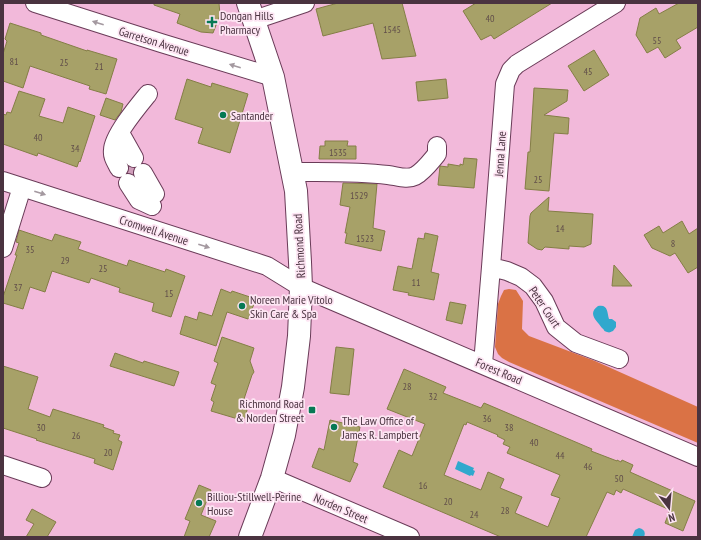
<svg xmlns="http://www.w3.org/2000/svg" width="701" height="540" font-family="'PT Sans Narrow',sans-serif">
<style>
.forest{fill:#da7245}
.water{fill:#30a8cd}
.building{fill:#a7a168;stroke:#847e46;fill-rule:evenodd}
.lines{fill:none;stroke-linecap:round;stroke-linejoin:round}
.minor-tunnel{stroke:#d09ebb;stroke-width:18;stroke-dasharray:18 9;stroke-linecap:butt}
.minor-casing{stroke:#6a3b58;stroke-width:20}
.major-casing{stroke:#6a3b58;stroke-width:24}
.minor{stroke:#fff;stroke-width:18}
.major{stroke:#fff;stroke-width:22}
.oneway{fill:#a499a0}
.poi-dot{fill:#067954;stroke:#fde5f3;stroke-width:1.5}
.labels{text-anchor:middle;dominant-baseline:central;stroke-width:3.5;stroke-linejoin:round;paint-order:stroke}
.number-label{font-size:10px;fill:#614e4a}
.poi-label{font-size:12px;fill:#4a3340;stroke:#fde5f3;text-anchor:start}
.street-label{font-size:12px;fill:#4a3340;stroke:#fde5f3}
</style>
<rect width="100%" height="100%" fill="#f2b9da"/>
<path class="forest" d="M509 289 516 290 523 301 522 329 529 336 595 361 698 407V443L509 362 502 358 498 354 495 347 498 304 501 296 504 290Z"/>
<path class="water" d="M598 306C608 304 607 312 609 319H612L616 322V327L613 331C610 332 610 333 607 332 603 331 605 330 602 328 597 321 587 314 598 306Z
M458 461 474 468 473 470 475 471 473 476 471 475 470 476 455 469Z
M639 528C644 529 646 532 644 537H632L635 530Z"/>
<path class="building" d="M154 3H219L220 15 213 33 201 32 177 23 180 14 154 5Z
M338 3H402L416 56 382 59 373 23 323 36 316 9Z
M476 3H552L494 39 491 35 481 40 463 11Z
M679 3H698V27L676 40 681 48 665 58 658 47 647 53 636 35 640 18 656 8 659 14Z
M10 23 41 33V35L87 51V50L117 59 106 94 89 89 90 86 30 66 23 88 3 81V54L7 41 5 39Z
M594 50 609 75 584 91 568 66Z
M187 79 211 87 212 83 248 94 230 153 198 143 203 128 175 119Z
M446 79 448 98 418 101 416 82Z
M534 88 568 90 567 101 544 115 569 118 568 134 554 133 549 191 525 189 528 152H530Z
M19 91 45 99 39 116 63 123 68 107 95 116 80 162 79 161 77 167 38 153 37 156 3 144V114L6 115 7 112 11 113Z
M106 98 123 104 121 112 115 120 100 115Z
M325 141H348L347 146H356V159H319L320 146H325Z
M464 158 477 159 474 188 438 185 440 166 448 167V164L460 166V164L463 165Z
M343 183 377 184 373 228 385 231 381 251 345 243 347 233H345L350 207 340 205Z
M549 197 548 211 593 214 591 244 584 247 569 246V249L545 247 542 250 537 249 528 243 530 216 531 213Z
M682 221 689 234 698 228V267L688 273 675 253 670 256 652 248 644 235 659 226 663 233Z
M19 230 52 241 55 234 81 242 78 249 127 266 129 260 165 272 166 269 185 276 171 317 152 311 154 303 119 292 120 288 91 278 89 283 52 271 45 292 30 287 23 309 3 303V297L17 255H15L19 243 16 242Z
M425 233 438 236 431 272 439 274 434 300 408 295 409 293 393 290 398 266 412 269 418 238 424 239Z
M614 265 632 286H612Z
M221 289 231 293 232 291 256 299 248 319 227 312 216 346 180 334 185 316 197 320 199 312 212 316Z
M450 302 466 305 462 324 446 320Z
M222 337 254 348 250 361 254 372 252 375 242 405 247 410 245 418 238 419 211 411 214 402 211 400 216 385 211 383 218 363 214 361Z
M336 347 354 349 349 395 330 393Z
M115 353 143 363 144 361 179 372 174 386 110 366Z
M3 366 38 377 28 409 50 417 53 409 104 425 103 427 114 431 113 433 120 435 118 440 122 442 113 470 94 463 95 459 36 440 37 439 3 428Z
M404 369 446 387 443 393 481 408 484 403 592 449 591 451 617 461V460L621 462 622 460 633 465 630 472 695 501 683 531 665 523 670 510 623 489 621 493 616 490 614 495 607 492 586 537H501L383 487 399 450 412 456 425 424 387 409ZM467 422 498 435 497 436 505 440 503 444 510 447 507 453 560 475 551 495 560 498 548 527 515 513 522 497 500 488 504 479 488 472 481 490 444 475 464 424 466 425Z
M330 420 360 427 353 462 358 464 350 482 312 467 319 448 324 450Z
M199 485 211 490 201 515 216 521 209 537H184L190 521 185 519Z
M32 509 56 522 47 537H26L34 524 26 520Z"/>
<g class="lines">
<path class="minor-tunnel" d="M127 163 136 178"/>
<defs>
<path id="minor" d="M35 3 161 43 273 77
M254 20 305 3
M120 133 134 158
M119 168C116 162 112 157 113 150 113 136 139 105 148 94
M292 172C323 172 357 171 388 175 397 176 407 180 415 176 424 171 431 161 437 154V146
M143 173 155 194
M3 181 267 266 301 287 324 297 698 457
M128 183 139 200 152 206
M3 248 22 187
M491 267 507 271 521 277 533 286 544 301 556 327 576 343 619 359
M483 364 491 267 505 84 511 70 517 64 616 3
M3 465 42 478
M272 478 410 537"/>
<path id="major" d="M248 3 273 77 296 191 300 262 301 287 299 336 293 387 284 435 272 478 250 537"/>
</defs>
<use href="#minor" class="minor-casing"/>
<use href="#major" class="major-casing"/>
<use href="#minor" class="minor"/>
<use href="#major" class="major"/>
</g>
<defs><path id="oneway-solid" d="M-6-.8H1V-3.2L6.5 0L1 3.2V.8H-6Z"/></defs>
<g class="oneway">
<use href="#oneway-solid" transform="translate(98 23) rotate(-162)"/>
<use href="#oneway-solid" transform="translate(235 66) rotate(-163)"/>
<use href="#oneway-solid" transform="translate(40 193) rotate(18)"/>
<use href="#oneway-solid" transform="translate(204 246) rotate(18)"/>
</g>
<g class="poi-dot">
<path d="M210 16h4v4h4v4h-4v4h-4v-4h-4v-4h4z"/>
<circle cx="223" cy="115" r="4"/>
<circle cx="242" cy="306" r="4"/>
<rect x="308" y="406" width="8" height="8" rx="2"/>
<circle cx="334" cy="427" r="4"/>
<circle cx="199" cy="503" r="4"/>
</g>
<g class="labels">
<g class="number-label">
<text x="490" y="18">40</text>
<text x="392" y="29">1545</text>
<text x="657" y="40">55</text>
<text x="14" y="61">81</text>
<text x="64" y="62">25</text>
<text x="99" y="66">21</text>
<text x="588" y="71">45</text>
<text x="38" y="137">40</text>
<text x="75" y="148">34</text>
<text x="338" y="152">1535</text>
<text x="538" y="179">25</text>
<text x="359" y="195">1529</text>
<text x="560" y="228">14</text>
<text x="365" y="238">1523</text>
<text x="673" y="243">8</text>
<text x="30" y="249">35</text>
<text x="65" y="260">29</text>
<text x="103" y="268">25</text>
<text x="416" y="282">11</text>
<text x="18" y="287">37</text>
<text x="169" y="293">15</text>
<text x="407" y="386">28</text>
<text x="433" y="396">32</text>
<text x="487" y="418">36</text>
<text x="41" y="427">30</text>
<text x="509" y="427">38</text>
<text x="76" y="435">26</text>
<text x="534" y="442">40</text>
<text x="108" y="452">20</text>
<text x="560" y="455">44</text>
<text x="588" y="466">46</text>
<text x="619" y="478">50</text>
<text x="423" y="485">16</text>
<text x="448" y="501">20</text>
<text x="505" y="510">28</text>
<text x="474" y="514">24</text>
</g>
<g class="poi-label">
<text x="220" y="15">Dongan Hills<tspan x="220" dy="14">Pharmacy</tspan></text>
<text x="231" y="115">Santander</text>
<text x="250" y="299">Noreen Marie Vitolo<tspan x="250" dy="14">Skin Care &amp; Spa</tspan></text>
<text x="304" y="403" text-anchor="end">Richmond Road<tspan x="304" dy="14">&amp; Norden Street</tspan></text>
<text x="342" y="420">The Law Office of<tspan x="342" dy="14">James R. Lampbert</tspan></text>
<text x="207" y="496">Billiou-Stillwell-Perine<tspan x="207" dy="14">House</tspan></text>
</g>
<g class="street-label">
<text transform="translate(154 41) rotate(17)">Garretson Avenue</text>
<text transform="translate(500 154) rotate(-86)">Jenna Lane</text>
<text transform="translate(154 230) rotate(18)">Cromwell Avenue</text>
<text transform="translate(299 246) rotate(-93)">Richmond Road</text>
<text transform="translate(545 307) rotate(56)">Peter Court</text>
<text transform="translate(499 371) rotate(23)">Forest Road</text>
<text transform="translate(341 508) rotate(23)">Norden Street</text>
</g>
</g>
<rect width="701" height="540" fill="none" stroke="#4a3340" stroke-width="8"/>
<g transform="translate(669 508) rotate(164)" stroke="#fde5f3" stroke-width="3" paint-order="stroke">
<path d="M0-3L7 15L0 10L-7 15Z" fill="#4a3340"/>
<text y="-6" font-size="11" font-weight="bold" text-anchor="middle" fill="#4a3340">N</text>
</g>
</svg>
